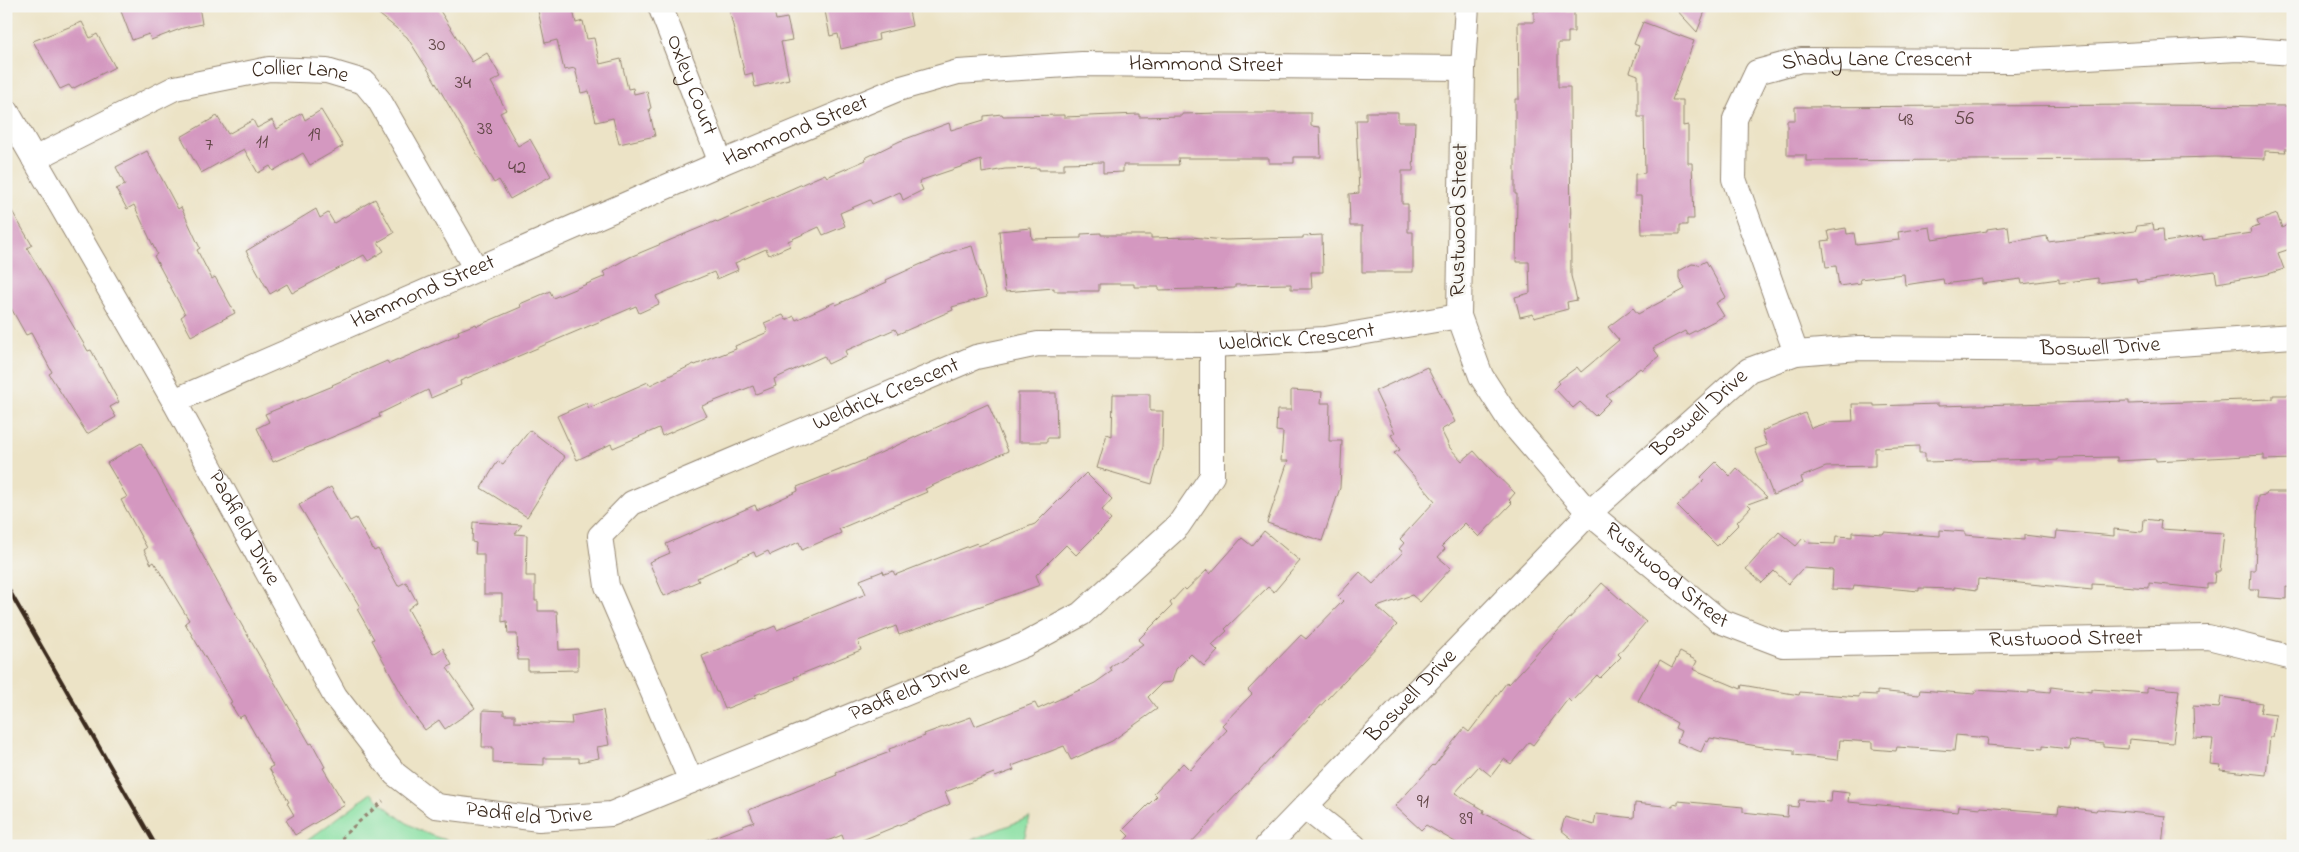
<svg xmlns="http://www.w3.org/2000/svg" width="2299" height="852" font-family="'Indie Flower',sans-serif">
<style>
.green{fill:#8ae0a3;stroke:#628560}
.building{fill:#d498c0}
.lines{fill:none;stroke-linecap:round;stroke-linejoin:round}
.minor-casing{stroke:#948672;stroke-width:26}
.path{stroke:#948672;stroke-width:3;stroke-dasharray:4 4;stroke-linecap:butt}
.minor{stroke:#fff;stroke-width:24}
.rail{stroke:#3b2a1e;stroke-width:4}
.labels{text-anchor:middle;dominant-baseline:central;stroke-width:5;stroke-linejoin:round;paint-order:stroke}
.number-label{font-size:20px;fill:#614646}
.street-label{font-size:22px;fill:#3b2a1e;stroke:#f6f6f2}
</style>
<rect width="100%" height="100%" fill="#f6f6f2"/>
<filter id="ink" filterUnits="userSpaceOnUse"><feTurbulence type="fractalNoise" baseFrequency=".02" numOctaves="2"/><feDisplacementMap in="SourceGraphic" scale="10" xChannelSelector="R" yChannelSelector="G"/><feConvolveMatrix kernelMatrix="1 2 1 2 8 2 1 2 1" color-interpolation-filters="sRGB"/></filter>
<filter id="wash" filterUnits="userSpaceOnUse"><feTurbulence type="fractalNoise" baseFrequency=".0096" numOctaves="4" result="noise"/><feDisplacementMap in="SourceGraphic" scale="20" xChannelSelector="R" yChannelSelector="G"/><feGaussianBlur stdDeviation="1.12" result="paint"/><feColorMatrix in="noise" values="0 0 0 0 0 0 0 0 0 0 0 0 0 0 0 0 0 1.4 0 .05"/><feComposite in="paint" operator="in"/></filter>
<g filter="url(#wash)">
<rect width="100%" height="100%" fill="#ece3c6"/>
<path class="green" d="M371 793C415 837 445 845 506 846H300Z
M1030 817 1022 846H956Z"/>
<g id="blocks">
<path class="building" d="M119 6H199L202 24 183 28 151 40 149 34 132 40Z
M369 6H437L472 62 487 53 501 77 491 82 506 110 500 113 518 146 530 139 551 176 510 199 499 180 494 183 430 73 407 37Z
M537 6H572L576 23 583 21 587 39 594 38 600 64 621 59 628 89 633 88 634 94 647 91 651 108 649 109 655 136 619 144 613 118 596 122 589 91 581 93 575 68 564 70 557 40 545 43Z
M741 6H773L776 20 787 18 792 40 781 42 789 79 755 87 752 73 745 75 729 9Z
M824 6H908L912 26 878 34 879 40 841 49 838 34 830 36Z
M1673 6H1707L1697 32Z
M1534 11H1574V32H1568V43H1558V87H1570L1571 276 1577 300 1567 302 1568 309 1534 318 1533 314 1520 317 1515 297 1530 293 1529 262H1516L1517 194H1515V99H1519L1518 22H1534Z
M82 22 90 38 97 34 115 67 72 89 69 85 60 89 33 41Z
M1643 22 1694 41 1672 100H1683V126L1688 125V163H1692L1694 219H1687V225H1680V234H1642L1641 196H1635V174L1645 173 1644 117H1638V75L1630 72 1639 46 1634 44Z
M2146 105 2293 106V149H2285L2286 152 2265 151V159L2216 157 2128 159 1806 161V155H1787V120H1795V107Z
M321 110 343 146 310 165 303 153 273 171 270 166 258 173 244 149 201 173 181 137 217 116 228 134 253 120 257 128 272 120 277 129 302 113 305 120Z
M1366 112H1398V122H1415L1413 171H1402V204H1408V232H1413V272H1362V226H1350L1349 194 1359 193 1356 120H1366Z
M1220 113H1311V126L1320 127 1321 157H1294V163H1269V158H1178L1179 165H1123V172L1103 173V162L1064 163V170H1039V168L1005 169 982 173 981 160 919 181 923 190 903 200 900 192 872 204 870 200 840 213 845 226 823 235 819 227 788 241 790 246 769 255 766 249 735 263 738 270 717 279 714 272 656 296 659 304 639 313 636 306 460 381 461 385 431 398 428 390 379 414 380 417 273 462 257 428 269 422 265 414 333 386 332 385 387 361 389 364 459 334 458 331 476 324 477 326 521 307 520 304 550 291 553 298 606 276 603 272 630 257 716 221 717 222 825 174 827 177 866 160 865 158 900 141 949 123 951 130 984 120V116L1002 114 1003 116 1064 115V117L1139 114V117L1182 116V114Z
M147 151 178 209 181 207 200 248 197 250 212 279 215 277 235 313 191 336 181 317 185 314 154 256 157 254 134 205 127 209 116 189 125 185 116 167Z
M375 199 394 233 378 242 384 251 368 261 364 255 292 293 287 284 270 294 246 251 316 209 320 218 328 213 334 223Z
M6 201 32 245 27 248 88 351 91 350 119 402 110 407 116 417 87 434 49 374 52 372 31 333 26 335 6 299Z
M2277 214 2282 228 2293 221V248L2278 253 2284 269 2265 275 2217 283 2215 271 2137 282 2136 278 2098 283V278L2059 283V279L2022 284 2021 279 1982 284V279L1944 284 1943 279 1905 285 1904 274 1860 279 1861 283 1839 286 1836 266 1826 267 1822 241 1830 240 1828 231 1846 228 1847 234 1854 233 1856 245 1899 240 1898 232 1930 227 1932 239 1987 231V229L2008 226 2010 242 2047 236 2048 242 2135 231 2137 226 2153 224 2154 230 2163 229 2164 242 2202 236 2203 240 2251 233 2250 229 2259 226 2257 221Z
M1031 228 1032 239 1081 238V234L1101 233V235H1151V238L1191 237 1225 240 1303 238V236L1322 235 1323 272H1311L1312 289H1291V284L1235 285V288L1159 290V287H1134V284H1099V291H1054V288L1005 292 999 231Z
M972 246 987 297 952 307 953 310 898 334 895 329 845 351 847 355 828 364 824 356 774 379 776 386 756 394 753 386 702 406 707 416 662 436 659 428 613 448 611 444 577 460 557 416 586 403 589 408 648 382 650 385 694 364 695 365 736 349 735 346 768 332 764 323 783 315 786 320 794 316 796 320 835 302 836 305 887 282 886 280 919 265 953 251Z
M1706 261 1726 297 1716 303 1724 316 1687 335 1685 331 1653 348 1659 356 1642 370 1640 368 1606 396 1611 400 1595 416 1580 402 1573 408 1554 388 1559 383 1558 381 1577 367 1581 372 1619 340 1608 327 1633 308 1638 314 1685 289 1679 278V271L1692 264 1699 265Z
M1427 367 1455 422 1441 430 1450 448 1462 461 1474 451 1491 470 1515 493 1509 500 1512 503 1479 537 1465 523 1442 546 1445 549 1438 557 1451 568 1420 602 1412 595 1377 607 1397 625 1188 846H1119L1129 836 1123 830 1157 796 1154 793 1183 763 1190 770 1227 730 1222 725 1252 694 1248 690 1301 635 1306 639 1343 601 1338 596 1360 572 1373 584 1403 552 1399 549 1404 543 1400 539 1435 501 1394 453 1400 450 1391 435 1395 433 1375 391Z
M1291 390 1322 392 1321 403H1330L1329 441H1342L1340 488 1322 541 1267 523 1288 461H1281L1283 432 1276 431 1277 410H1291Z
M1018 393H1056L1057 438H1047V442H1018Z
M1113 394H1150V411H1163L1162 448 1152 484 1097 468 1107 434 1112 436Z
M2273 395H2293V459L2264 460V455L2156 461V459L2117 461V457L2058 458V460L2040 461V459L1925 462V453H1919V446L1875 448V466L1826 467 1801 477 1803 483 1773 495 1755 449 1767 445 1762 431 1805 413 1811 428 1829 422 1853 421 1852 404H1874V406L1938 404V406L2129 401V404L2273 399Z
M988 404 1008 451 925 489 927 492 839 529 841 533 802 550 799 542 770 555 768 551 756 557 754 552 697 578 699 581 664 596 649 562 670 553 666 544 755 505 757 510 798 491 797 487 867 459Z
M530 430 565 457 527 517 481 488 498 461 503 464Z
M141 443 225 596 310 744 312 743 325 767 323 768 345 805 295 835 286 820 294 815 287 803 289 802 269 768 273 766 244 715 239 718 230 703 232 702 193 637 185 623 189 620 154 562 151 564 144 550 147 548 121 500 127 497 107 463Z
M1716 462 1730 476 1737 468 1767 497 1748 504 1751 507 1737 522 1739 524 1717 546 1677 506 1704 480 1701 477Z
M1086 473 1112 499 1102 510 1111 520 1076 555 1066 545 1036 575 1040 585 899 635 896 626 858 641 861 650 794 677 795 680 755 695 756 697 725 709 718 692H716L702 656 775 626 777 630 866 594 860 580 883 571 884 574 893 571 895 575 977 543 978 546 1035 524Z
M331 487 350 521 356 518 374 551 378 549 398 586 406 582 417 602 408 609 433 654 443 648 452 665 447 668 475 708 445 729 439 720 425 730 411 711 372 640 374 639 357 609 360 607 299 505Z
M2267 492H2293V588L2286 587V599L2258 597 2259 589H2250L2251 570H2255L2258 496 2266 495Z
M2144 519 2161 521 2160 529 2224 533 2220 572H2215L2214 583H2207V589L2149 583V588L2092 584V590L1978 579 1977 590 1954 587V589L1919 588V591L1854 585 1853 590 1832 589 1833 570 1803 568 1788 584 1774 571 1762 583 1746 569 1779 532 1796 546 1803 538 1809 543 1835 544 1836 536 1852 537V532L1883 534 1884 532 1940 536V530L1965 532V535L1999 538 2024 540V535L2056 539 2057 531 2114 536V529L2141 532 2143 531Z
M473 522 522 525 515 534 527 535 526 576H535V601H538V611H557L559 650 578 649V670L528 671V660H518L517 634H508L507 621 502 622V594H484V554H475L476 543 472 542Z
M1264 531 1300 561 1274 592 1268 587 1225 629 1227 631 1212 645 1218 651 1204 666 1191 654 1176 669 1172 682 1162 683 1148 697 1157 709 1112 741 1071 760 1064 746 1012 766 1014 770 995 777 994 773 945 792 950 804 848 846H846L842 835 815 846H695V844L754 822 749 810 837 775 836 772 890 752 889 749 925 736 924 734 971 717 975 726 1035 703 1038 709 1095 683 1112 671 1110 667 1143 644 1138 640 1172 606 1170 603 1184 588 1186 590 1207 570 1210 574 1242 538 1252 546Z
M1602 583 1646 622 1618 654 1621 657 1600 678 1597 675 1571 702 1568 699 1533 745 1529 742 1511 764 1504 759 1491 776 1479 766 1455 793 1484 810 1483 813 1509 825 1545 846H1462L1426 825 1421 830 1395 806 1433 765 1434 766 1464 728 1469 732 1507 682 1509 684Z
M1680 652 1697 661 1693 669 1741 689 1742 685 1799 695 1800 692 1859 697V694L1877 695V691L1919 695 1920 690 1975 694V690L2029 693V690L2050 692 2051 687 2092 692V689L2147 693V687L2179 690 2173 743 2129 739 2128 749 2103 747V744L2070 740 2069 749 2043 746V749L1987 745 1988 738 1956 735 1954 751 1897 747 1896 751 1872 749V742L1840 740 1838 760 1794 755V750L1763 747 1710 738 1708 742 1706 741 1701 752 1677 742 1681 731 1675 728 1677 723 1638 701 1660 660 1672 667Z
M2221 697 2262 703 2260 713 2276 715 2273 737H2270L2266 775 2220 770 2221 765 2210 764 2213 739 2194 738 2193 706 2219 708Z
M483 710 504 711V715H515V722L572 724 571 716 603 710 609 745 597 747 599 758 579 762V758H544V765L493 763V747H482Z
M1832 791 1849 793 1848 802 1958 812 1959 806 1981 808V807L2058 813 2059 806 2096 811 2097 809 2149 814 2165 816 2162 846H1581L1561 830 1565 817 1594 825 1596 814 1634 818 1635 803 1673 807V804L1678 805V801L1743 807V812L1787 817 1788 806 1798 807 1799 800 1831 802Z"/>
</g>
</g>
<g filter="url(#ink)">
<use href="#blocks" fill-opacity="0" stroke="#948672" stroke-width="1"/>
<g class="lines">
<defs>
<g id="minor">
<path id="s1" d="M660 6 721 163"/>
<path id="s2" d="M1467 6 1463 68 1459 316 1481 376 1510 421 1589 513 1720 621 1783 645 2208 637 2293 658"/>
<path id="s3" d="M6 110 174 401 335 696 395 774 436 806 539 819 611 814 1024 645 1081 614 1178 526 1212 476V345"/>
<path id="s4" d="M34 159 175 88 269 69 327 71 364 82 379 100 476 269"/>
<path id="s5" d="M1796 353 1734 179 1735 119 1757 72 1801 60 2013 61 2238 49 2293 53"/>
<path id="s6" d="M174 401 721 163 898 89 958 72 1082 64 1463 68"/>
<path id="s7" d="M691 781 607 586 600 536 632 503 976 357 1038 344 1212 345 1325 339 1459 316"/>
<path d="M1305 807 1354 846"/>
<path id="s8" d="M1267 846 1589 513 1749 370 1796 353 1859 348 2093 350 2293 336"/>
</g>
</defs>
<use href="#minor" class="minor-casing"/>
<path class="path" d="M337 846 345 834 383 801
M615 846 616 840"/>
<use href="#minor" class="minor"/>
<path class="rail" d="M6 585 156 846"/>
</g>
</g>
<g class="labels">
<g class="number-label">
<text x="437" y="45">30</text>
<text x="463" y="83">34</text>
<text x="1964" y="119">56</text>
<text x="1906" y="120">48</text>
<text x="485" y="129">38</text>
<text x="314" y="135">19</text>
<text x="262" y="142">11</text>
<text x="209" y="145">7</text>
<text x="517" y="168">42</text>
<text x="1423" y="802">91</text>
<text x="1466" y="819">89</text>
</g>
<g class="street-label">
<text stroke="none"><textPath href="#s6" startOffset="1099">Hammond Street</textPath></text>
<text stroke="none"><textPath href="#s5" startOffset="418">Shady Lane Crescent</textPath></text>
<text stroke="none"><textPath href="#s4" startOffset="285">Collier Lane</textPath></text>
<text stroke="none"><textPath href="#s1" startOffset="85">Oxley Court</textPath></text>
<text stroke="none"><textPath href="#s6" startOffset="678">Hammond Street</textPath></text>
<text transform="translate(1460 220) rotate(-89)">Rustwood Street</text>
<text stroke="none"><textPath href="#s6" startOffset="272">Hammond Street</textPath></text>
<text stroke="none"><textPath href="#s7" startOffset="1005">Weldrick Crescent</textPath></text>
<text stroke="none"><textPath href="#s8" startOffset="1032">Boswell Drive</textPath></text>
<text stroke="none"><textPath href="#s7" startOffset="585">Weldrick Crescent</textPath></text>
<text stroke="none"><textPath href="#s8" startOffset="612">Boswell Drive</textPath></text>
<text stroke="none"><textPath href="#s3" startOffset="481">Padfield Drive</textPath></text>
<text stroke="none"><textPath href="#s2" startOffset="649">Rustwood Street</textPath></text>
<text stroke="none"><textPath href="#s2" startOffset="1069">Rustwood Street</textPath></text>
<text stroke="none"><textPath href="#s3" startOffset="1321">Padfield Drive</textPath></text>
<text stroke="none"><textPath href="#s8" startOffset="208">Boswell Drive</textPath></text>
<text stroke="none"><textPath href="#s3" startOffset="916">Padfield Drive</textPath></text>
</g>
</g>
<rect width="2299" height="852" fill="none" stroke="#f6f6f2" stroke-width="25"/>
</svg>
